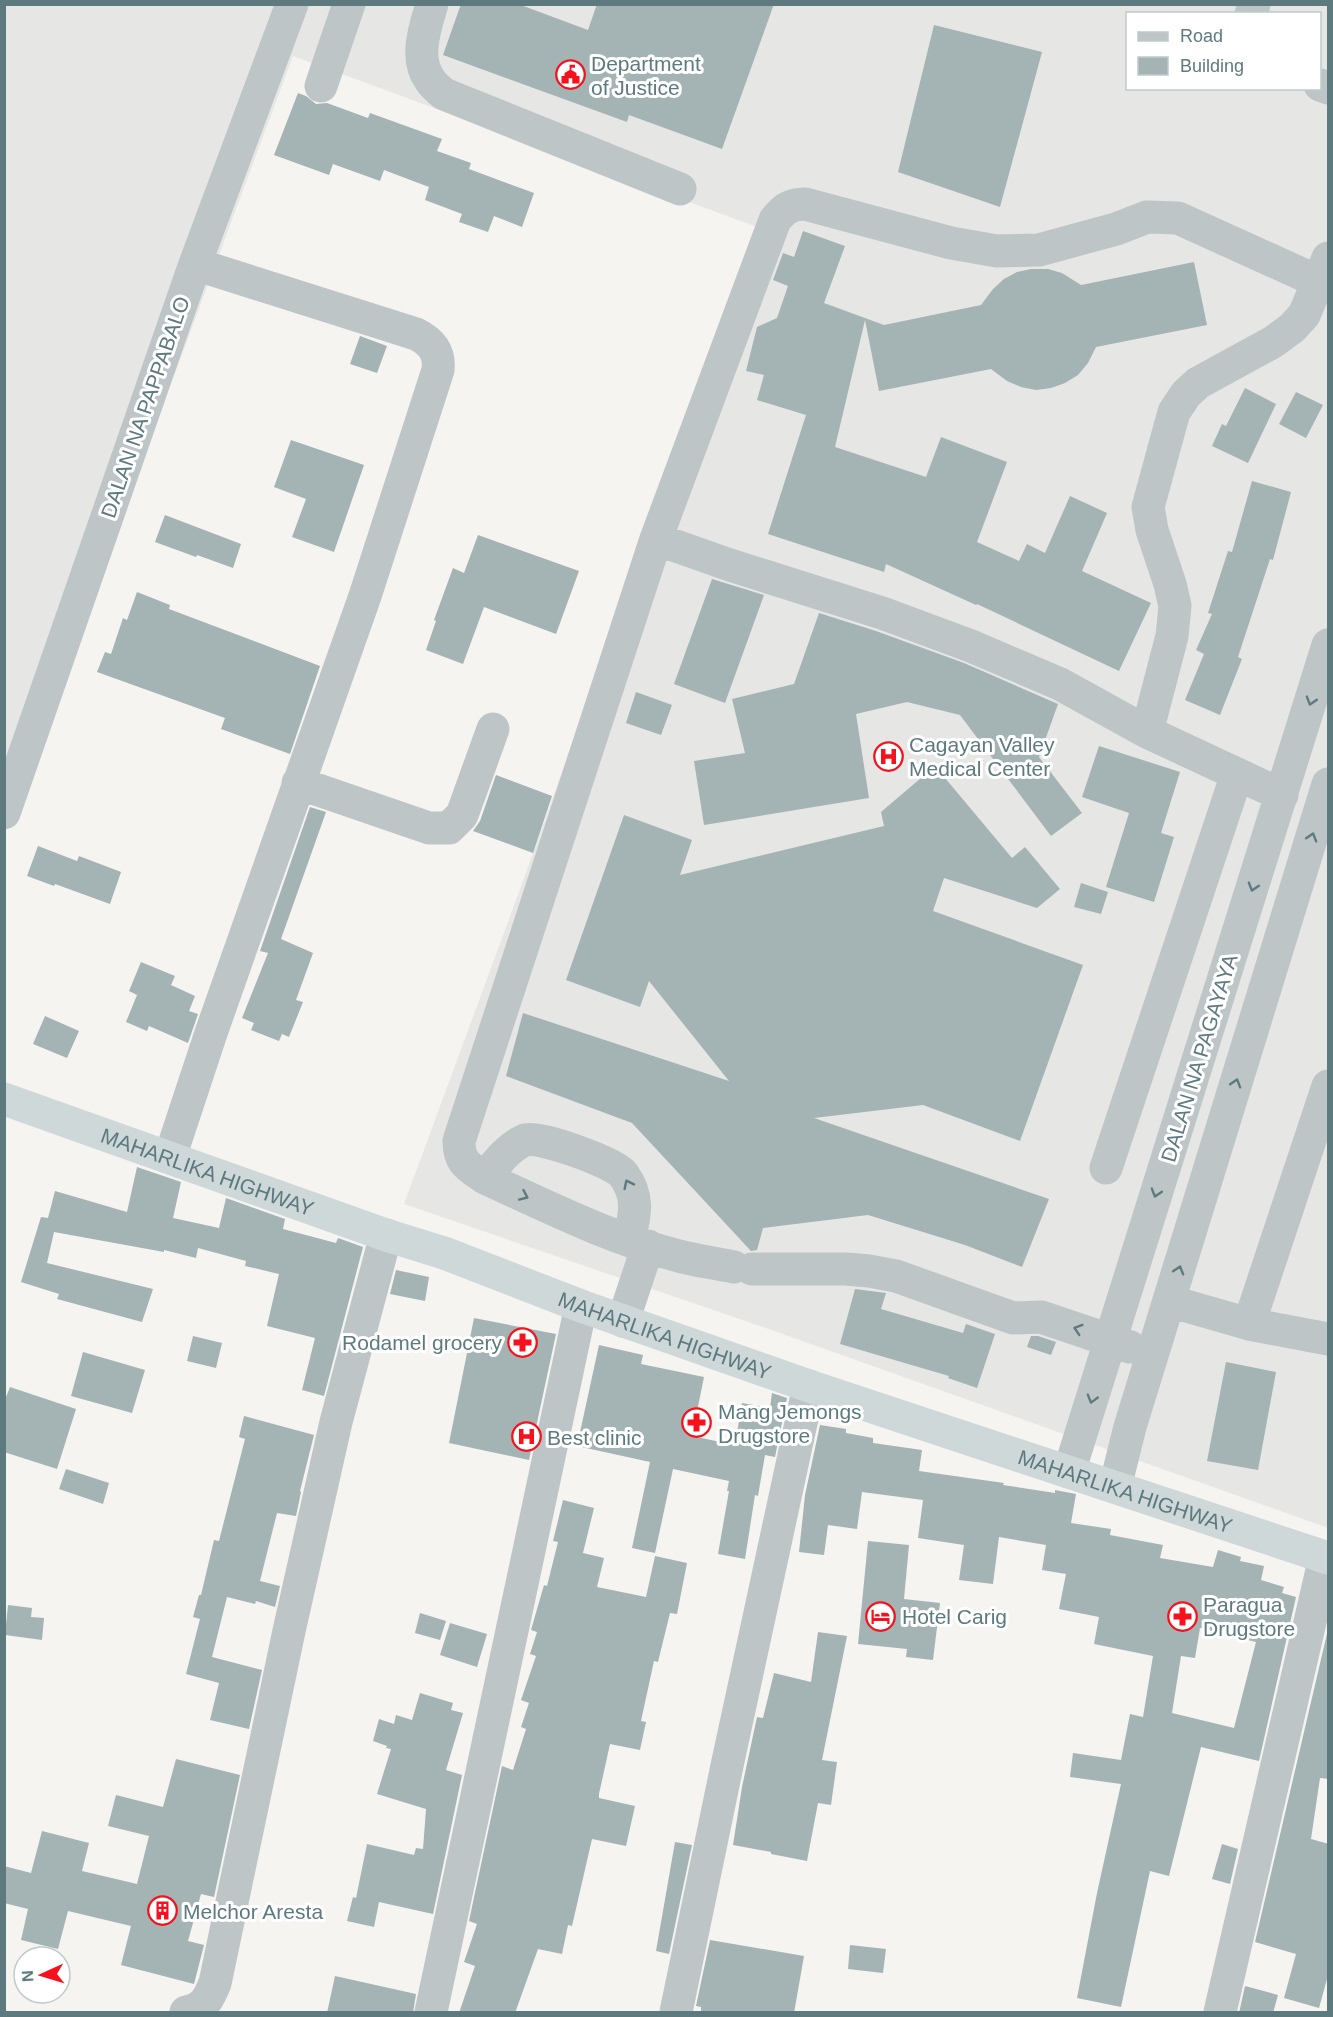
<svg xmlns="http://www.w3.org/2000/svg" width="1333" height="2017" font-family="Arial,sans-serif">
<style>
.built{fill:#e6e6e5;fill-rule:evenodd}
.building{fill:#a4b3b4;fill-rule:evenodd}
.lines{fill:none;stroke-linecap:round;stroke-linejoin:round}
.minor{stroke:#bdc5c6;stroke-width:33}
.highway{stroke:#ced8d9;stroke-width:33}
.oneway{stroke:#5d7a7f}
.labels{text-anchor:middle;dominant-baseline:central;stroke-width:6;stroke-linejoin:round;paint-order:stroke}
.poi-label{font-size:21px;fill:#5d7a7f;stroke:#fff;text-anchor:start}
.street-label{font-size:21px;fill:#5d7a7f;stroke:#fff}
</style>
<rect width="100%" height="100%" fill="#f6f4f1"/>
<path class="built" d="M5 5H1328V1528L763 1327 404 1204 519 892 757 227 293 56 5 830ZM1128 14H1320V88H1128Z"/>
<path class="building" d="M461 4H518L588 30 597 4H774L722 149 629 115 627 122 443 55Z
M934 25 1042 52 1000 207 898 172Z
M298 93 306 96 316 104 327 103 368 118 370 113 442 139 437 151 471 163 469 169 534 193 522 227 494 216 488 232 459 222 462 214 425 200 429 187 384 170 380 181 333 164 329 175 274 155Z
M803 231 845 246 824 303 884 325 981 305 993 289 1004 279 1017 272 1031 269H1048L1062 273 1081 285 1194 262 1207 325 1096 347 1088 363 1078 375 1065 383 1051 388 1036 390 1021 387 1007 381 991 369 879 391 865 320 835 447 926 477 941 437 1007 462 977 542 1019 561 1027 544 1045 553 1070 496 1107 513 1082 571 1151 603 1119 671 977 604 976 605 886 564 884 572 768 534 806 415 757 400 764 375 746 371 757 327 777 318 788 286 773 280 783 253 794 257Z
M360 336 387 346 377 373 350 364Z
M1245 388 1276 404 1248 463 1212 446 1222 424 1226 426Z
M1296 392 1323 405 1306 438 1279 424Z
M291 440 364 465 334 552 292 537 306 499 274 487Z
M1252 481 1291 492 1273 560 1270 559 1238 657 1242 659 1220 715 1185 700 1204 654 1196 650 1212 614 1208 613 1228 551 1232 552Z
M165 515 241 544 233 568 197 555 196 557 155 542Z
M478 535 579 571 556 634 484 607 463 664 426 650 436 621 434 620 453 568 464 573Z
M712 579 764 595 725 703 674 684Z
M137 592 170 605 169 609 320 666 290 754 221 729 225 718 97 672 105 652 111 654 123 618 127 620Z
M819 613 876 631 964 663 1058 704 1039 757 1082 813 1051 836 960 715 907 702 856 714 869 798 704 825 694 761 745 753 732 699 794 684Z
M636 692 672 705 661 735 626 723Z
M1099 746 1180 772 1161 833 1174 837 1154 902 1106 887 1129 813 1082 797Z
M935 766 1012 858 1025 847 1060 889 1037 908 944 878 933 911 1083 965 1020 1141 923 1105 814 1118 1049 1199 1022 1267 965 1245 868 1215 763 1228 757 1250 751 1251 632 1123 506 1076 523 1013 729 1081 649 981 640 1007 566 980 624 815 692 840 680 875 884 826 881 812Z
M496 775 552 796 533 853 473 831 480 821Z
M310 807 326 812 281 939 313 953 296 1000 303 1002 289 1037 282 1034 279 1041 251 1030 254 1023 242 1018 268 953 260 951Z
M38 846 77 861 79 856 121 872 110 904 55 884 54 886 27 876Z
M1081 883 1108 892 1101 914 1074 907Z
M141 962 175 976 171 985 195 996 189 1011 198 1014 188 1043 149 1026 147 1031 126 1022 137 995 129 991Z
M45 1016 79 1031 67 1058 33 1044Z
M137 1167 181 1182 173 1218 219 1228 226 1198 285 1219 283 1229 336 1243 338 1238 363 1247 324 1396 302 1390 315 1338 267 1326 279 1274 245 1266 246 1261 198 1248 196 1258 164 1250V1252L54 1232 47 1263 153 1289 142 1322 57 1299 59 1294 21 1282 41 1217 48 1218 55 1191 127 1212Z
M396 1270 429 1277 425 1301 390 1294Z
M855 1289 886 1293 881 1309 963 1333 966 1324 995 1334 977 1388 948 1378 949 1376 840 1344Z
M474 1318 556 1334 529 1460 449 1443Z
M193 1336 222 1343 216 1368 187 1361Z
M1031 1336H1038L1056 1342 1051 1355 1027 1347Z
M599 1345 643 1355 641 1364 704 1377 692 1436 735 1445 742 1403 770 1408 772 1393 787 1398 775 1457 765 1455 758 1496 755 1495 745 1559 718 1554 729 1491H727L729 1481 673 1469 655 1553 632 1548 650 1462 577 1446Z
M83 1352 145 1370 132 1413 71 1396Z
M1226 1362 1276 1372 1258 1470 1207 1461Z
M10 1387 76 1409 57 1469 4 1452V1402Z
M244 1416 314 1435 300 1491 301 1492 296 1516 277 1513 260 1581 280 1586 275 1607 256 1601 255 1604 227 1597 212 1657 262 1670 249 1729 210 1720 219 1683 186 1674 200 1619 193 1617 199 1595H201L214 1540 219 1541 245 1439 239 1437Z
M820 1425 846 1429V1433L873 1438V1443L922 1450 919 1471 1004 1483 1003 1485 1055 1493V1490L1076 1494 1071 1523 1111 1529 1110 1535 1163 1545 1160 1558 1213 1567 1218 1550 1241 1557 1240 1561 1264 1566 1261 1580 1284 1587 1282 1593 1296 1597 1259 1761 1201 1747 1169 1876 1150 1871 1121 2007 1077 1998 1097 1893 1121 1784 1070 1777 1073 1753 1121 1760 1130 1714 1143 1717 1153 1656 1094 1644 1099 1617 1059 1609 1066 1574 1042 1570 1046 1545 999 1537 993 1584 959 1580 964 1545 918 1538 923 1500 862 1492 857 1529 828 1525 824 1555 799 1552 805 1495ZM1200 1628 1256 1642 1234 1728 1172 1713 1181 1656 1195 1658Z
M66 1469 109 1483 103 1504 59 1489Z
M563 1500 594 1508 583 1553 604 1558 597 1587 646 1597 655 1556 687 1563 677 1614 670 1613 658 1662 654 1661 641 1721 646 1722 640 1750 610 1744 599 1794V1798L635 1806 626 1846 592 1839 572 1926 568 1925 562 1954 538 1949 515 2013H459L475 1966 464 1962 477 1924 469 1921 502 1766 513 1770 526 1729 521 1727 529 1703 521 1700 536 1656 530 1654 537 1632 531 1630 544 1585 547 1586 558 1542 553 1541Z
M868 1541 909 1545 904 1599 940 1603 933 1660 906 1657 907 1649 858 1644Z
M8 1605 32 1608 31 1617 44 1618 42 1640 5 1635Z
M420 1613 446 1621 440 1640 415 1633Z
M450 1623 487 1634 477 1667 440 1655Z
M1329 1625V1779L1320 1778 1311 1839 1329 1844V1972L1319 2008 1284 1998 1296 1954 1255 1942Z
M818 1632 847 1636 822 1760 837 1762 831 1805 818 1803 807 1861 771 1854V1852L733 1845 742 1787 757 1717 763 1718 774 1673 811 1682Z
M420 1693 453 1703 451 1710 463 1713 446 1770 462 1775 433 1914 379 1902 374 1927 347 1921 353 1897 356 1898 367 1844 414 1855 416 1848 423 1849 426 1809 377 1794 391 1749 386 1748 387 1746 373 1741 379 1719 394 1724 396 1715 412 1720Z
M176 1759 240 1775 214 1897 201 1894 188 1941 204 1945 194 1984 121 1965 131 1926 68 1911 58 1949 21 1940 28 1909 4 1903V1866L31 1873 42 1831 89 1843 82 1871 137 1884 149 1836 108 1826 116 1795 163 1807Z
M675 1842 692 1845 669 1954 656 1951Z
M1222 1844 1238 1849 1230 1884 1212 1879Z
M710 1940 804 1956 794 2013H701V2007L696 2006Z
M850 1945 886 1949 883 1973 848 1969Z
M335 1976 416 1994 413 2013H327Z
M1245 1986 1278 1995 1273 2013H1239Z"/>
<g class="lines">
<path class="minor" d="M432 4C425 28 414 58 430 80 433 85 439 90 444 94L680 189
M1251 14 1254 4
M1320 85 1328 88
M321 86 349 4
M656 539 730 565 882 613 971 646 1060 684 1147 732 1282 795
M1147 732 1172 636 1175 606 1170 584 1152 530 1148 507 1174 412 1186 394 1198 383 1273 342 1292 328 1304 315 1328 258
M298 783 429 828H449L462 815 493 729
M4 813 195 264 292 4
M170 1157 211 1033 365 596 438 370C440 352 432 342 416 334L195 264
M1106 1168 1237 774
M485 1178C468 1166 459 1163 459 1141L656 539 775 220C784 209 790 204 805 204L951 243 997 251 1039 250 1116 229 1147 217 1178 218 1328 286
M629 1240C635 1215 640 1197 623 1174 615 1163 538 1135 525 1140 507 1148 496 1164 485 1178 548 1207 612 1239 679 1256 697 1261 715 1263 734 1267
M752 1269H846L869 1271 896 1276 1013 1318 1041 1317 1130 1347
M1169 1301 1249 1324 1328 1339
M623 1321 648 1246
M1249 1324 1328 1086
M1069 1472 1328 645
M1115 1487 1130 1427 1328 784
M186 2012C204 2009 209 1998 215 1983L289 1631 336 1422 386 1235
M431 2012 581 1306
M676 2012 728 1761 809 1386
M1220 2012 1325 1557"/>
<path class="highway" id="s1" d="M4 1099 386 1235 444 1253 581 1306 809 1386 1328 1558"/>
</g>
<defs><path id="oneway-chevron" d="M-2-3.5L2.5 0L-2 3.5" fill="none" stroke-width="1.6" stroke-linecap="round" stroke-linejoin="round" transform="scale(1.5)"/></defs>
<g class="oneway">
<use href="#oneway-chevron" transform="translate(1311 701) rotate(107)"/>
<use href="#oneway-chevron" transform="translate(1312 837) rotate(-73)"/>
<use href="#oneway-chevron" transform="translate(1253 887) rotate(107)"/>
<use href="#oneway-chevron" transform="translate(1236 1083) rotate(-73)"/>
<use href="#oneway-chevron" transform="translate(628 1184) rotate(-116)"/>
<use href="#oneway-chevron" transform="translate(1156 1193) rotate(107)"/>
<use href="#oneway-chevron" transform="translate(524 1196) rotate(24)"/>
<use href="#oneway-chevron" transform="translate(1179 1270) rotate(-73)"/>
<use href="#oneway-chevron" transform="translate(1078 1329) rotate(-162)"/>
<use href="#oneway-chevron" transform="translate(1092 1399) rotate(106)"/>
</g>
<defs>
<symbol id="civic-ring" viewBox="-11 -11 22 22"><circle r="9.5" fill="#fff" stroke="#f5121d" stroke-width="1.5"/><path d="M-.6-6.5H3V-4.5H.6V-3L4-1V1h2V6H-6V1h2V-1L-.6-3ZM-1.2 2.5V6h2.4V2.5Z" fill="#f5121d"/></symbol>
<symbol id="hospital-ring" viewBox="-11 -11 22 22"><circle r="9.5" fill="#fff" stroke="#f5121d" stroke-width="1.5"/><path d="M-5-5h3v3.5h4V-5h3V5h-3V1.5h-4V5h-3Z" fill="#f5121d"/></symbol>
<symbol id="pharmacy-ring" viewBox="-11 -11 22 22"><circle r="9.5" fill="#fff" stroke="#f5121d" stroke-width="1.5"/><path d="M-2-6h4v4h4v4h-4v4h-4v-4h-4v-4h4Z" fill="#f5121d"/></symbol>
<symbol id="hotel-ring" viewBox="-11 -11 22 22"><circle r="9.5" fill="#fff" stroke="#f5121d" stroke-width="1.5"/><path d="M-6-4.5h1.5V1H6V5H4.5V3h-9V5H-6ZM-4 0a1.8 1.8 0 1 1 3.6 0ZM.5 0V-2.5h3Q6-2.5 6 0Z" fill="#f5121d"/></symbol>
<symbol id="building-ring" viewBox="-11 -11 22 22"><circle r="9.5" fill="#fff" stroke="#f5121d" stroke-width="1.5"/><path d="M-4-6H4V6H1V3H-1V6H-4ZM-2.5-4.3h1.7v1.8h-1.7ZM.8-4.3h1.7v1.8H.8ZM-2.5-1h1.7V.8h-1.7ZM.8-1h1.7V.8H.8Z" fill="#f5121d"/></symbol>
</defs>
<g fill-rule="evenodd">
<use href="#civic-ring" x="554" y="58" width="33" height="33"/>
<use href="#hospital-ring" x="872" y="740" width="33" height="33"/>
<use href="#pharmacy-ring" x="506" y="1326" width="33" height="33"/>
<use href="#pharmacy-ring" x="680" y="1406" width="33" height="33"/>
<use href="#hospital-ring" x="510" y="1420" width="33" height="33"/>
<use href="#hotel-ring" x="864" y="1600" width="33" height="33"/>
<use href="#pharmacy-ring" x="1166" y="1600" width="33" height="33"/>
<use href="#building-ring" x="146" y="1894" width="33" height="33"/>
</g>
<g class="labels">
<g class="poi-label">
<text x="591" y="63">Department<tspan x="591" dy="24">of Justice</tspan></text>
<text x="909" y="744">Cagayan Valley<tspan x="909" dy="24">Medical Center</tspan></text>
<text x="502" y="1342" text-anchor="end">Rodamel grocery</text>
<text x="718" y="1411">Mang Jemongs<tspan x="718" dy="24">Drugstore</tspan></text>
<text x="547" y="1437">Best clinic</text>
<text x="1203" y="1604">Paragua<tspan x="1203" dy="24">Drugstore</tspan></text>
<text x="902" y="1616">Hotel Carig</text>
<text x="183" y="1911">Melchor Aresta</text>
</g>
<g class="street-label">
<text transform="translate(145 407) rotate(-71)">DALAN NA PAPPABALO</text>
<text transform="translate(1199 1058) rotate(-73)">DALAN NA PAGAYAYA</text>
<text stroke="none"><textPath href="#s1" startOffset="216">MAHARLIKA HIGHWAY</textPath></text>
<text stroke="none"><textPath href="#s1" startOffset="702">MAHARLIKA HIGHWAY</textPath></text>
<text stroke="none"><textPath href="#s1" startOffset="1188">MAHARLIKA HIGHWAY</textPath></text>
</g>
</g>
<rect width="1333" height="2017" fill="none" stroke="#5d7a7f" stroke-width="12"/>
<rect x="1126" y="12" width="195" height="78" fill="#ffffff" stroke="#becacc" stroke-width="1.5"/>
<rect x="1138" y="32" width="30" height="9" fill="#bdc5c6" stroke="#becacc" stroke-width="1.5"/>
<text x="1180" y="42" font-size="18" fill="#5d7a7f">Road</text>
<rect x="1138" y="57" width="30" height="18" fill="#a4b3b4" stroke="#becacc" stroke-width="1.5"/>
<text x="1180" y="72" font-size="18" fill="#5d7a7f">Building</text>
<g transform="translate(42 1975) rotate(266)"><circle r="28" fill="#ffffff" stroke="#becacc" stroke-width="1.5"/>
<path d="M0-4.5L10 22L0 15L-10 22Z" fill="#f5121d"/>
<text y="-9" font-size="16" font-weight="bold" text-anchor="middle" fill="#5d7a7f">N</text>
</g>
</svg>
